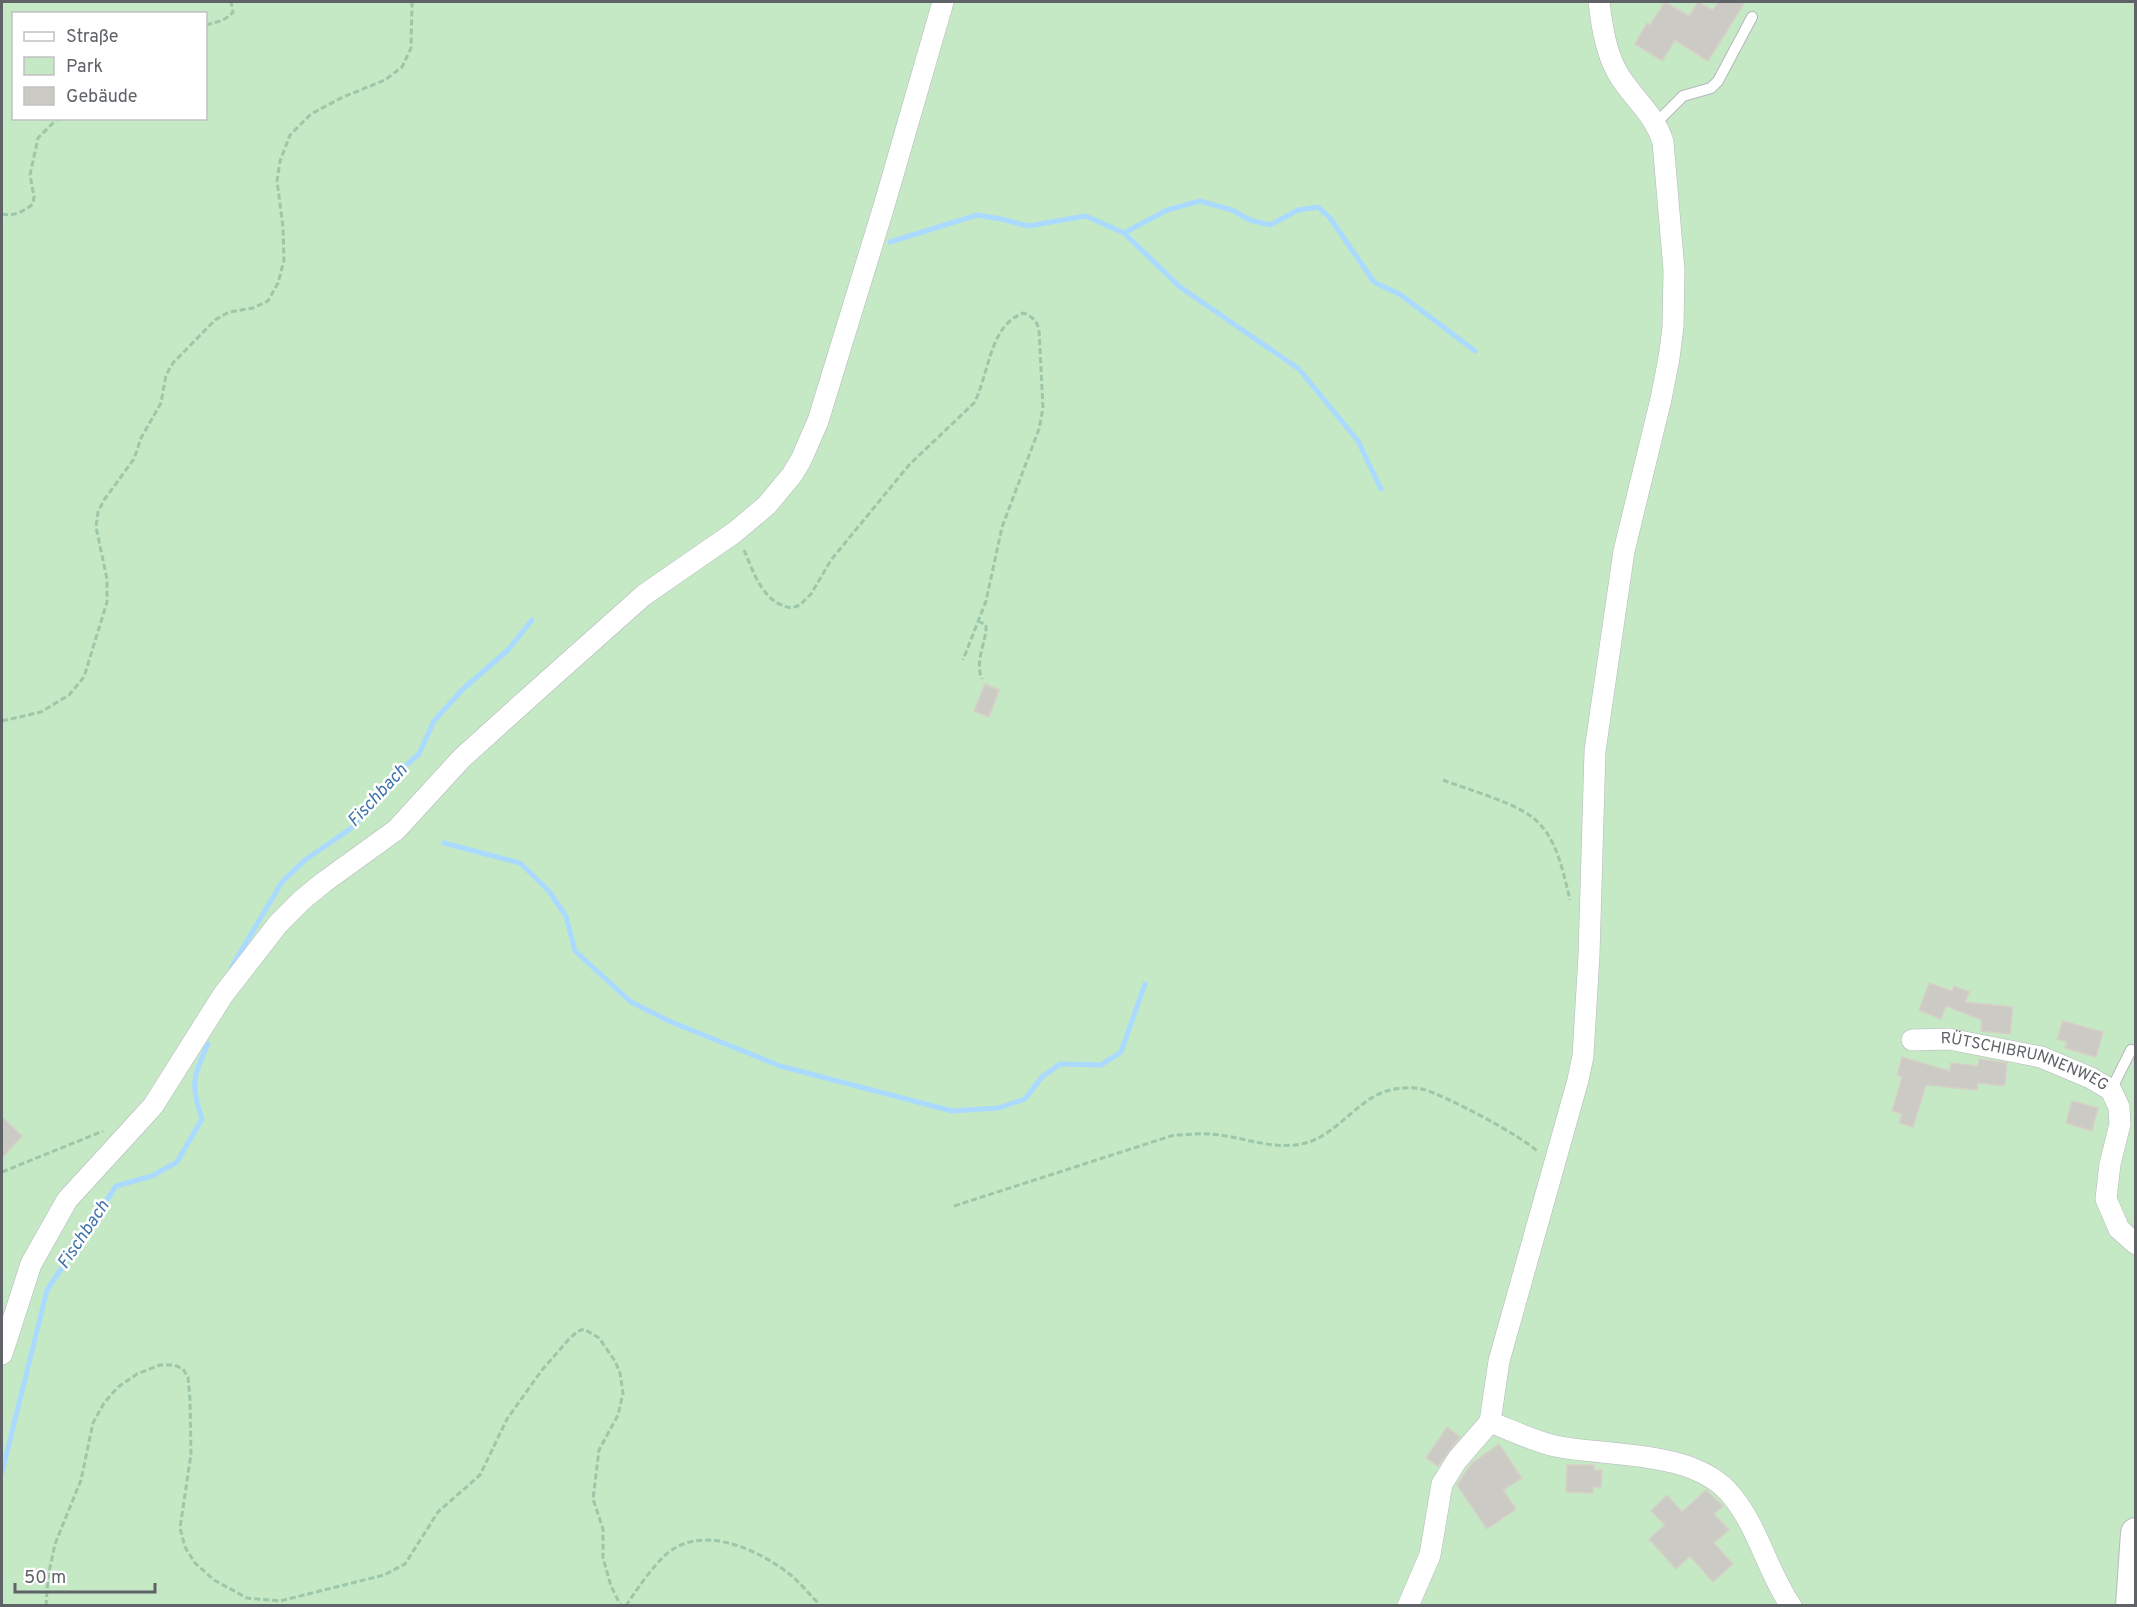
<svg xmlns="http://www.w3.org/2000/svg" width="2137" height="1607" font-family="Overpass,sans-serif">
<style>
.green{fill:#c5e8c5;fill-rule:evenodd}
.lines{fill:none;stroke-linecap:round;stroke-linejoin:round}
.stream{stroke:#aadaff;stroke-width:5}
.building{fill:#cccac5;stroke:#d6d1c6;stroke-width:1.5}
.lane-casing{stroke:#b5b8bc;stroke-width:12}
.street-casing{stroke:#b5b8bc;stroke-width:22}
.secondary-casing{stroke:#b6babf;stroke-width:32}
.path{stroke:#9cc7a9;stroke-width:3;stroke-dasharray:6 3;stroke-linecap:butt}
.lane{stroke:#fff;stroke-width:10}
.street{stroke:#fff;stroke-width:21}
.secondary{stroke:#fff;stroke-width:30}
.labels{text-anchor:middle;dominant-baseline:central;stroke-width:5;stroke-linejoin:round;paint-order:stroke}
.street-label{font-size:16px;fill:#5f6368;stroke:#fff}
.water-label{font-size:18px;font-style:italic;fill:#4174aa;stroke:#fff}
</style>
<rect width="100%" height="100%" fill="#f1efe8"/>
<path class="green" d="M2 2H2135V1605L2 1606ZM14 14H206V118H14Z"/>
<g class="lines">
<path class="stream" d="M1124 233 1167 210 1200 201 1232 210 1250 220 1270 225 1298 210 1318 207 1330 218 1374 282 1401 295 1475 351
M890 242 977 215 1001 219 1028 226 1086 216 1124 233 1180 287 1299 369 1358 441 1381 489
M444 843 520 863 548 890 566 916 575 951 631 1002 669 1021 780 1066 952 1111 998 1108 1025 1099 1042 1077 1060 1064 1101 1065 1121 1052 1145 984
M231 968 282 882 305 860 353 827 397 773 419 754 434 721 463 689 508 650 532 620
M2 1472 47 1290 116 1186 152 1176 177 1162 202 1119C190 1085 193 1076 208 1044"/>
</g>
<path class="building" d="M1665 2 1689 16 1698 2 1713 10 1718 2H1745L1708 61 1675 40 1662 61 1635 44 1647 23 1650 25Z
M985 684 999 690 989 717 974 711Z
M1929 983 1952 991 1954 986 1970 992 1965 1002 2013 1007 2010 1034 1981 1031 1982 1020 1946 1006 1941 1019 1919 1010Z
M2063 1021 2103 1032 2096 1057 2065 1048 2067 1042 2057 1039Z
M1902 1057 1950 1071 1951 1063 1978 1066 1979 1059 2007 1063 2005 1086 1978 1083 1977 1090 1926 1085 1913 1127 1899 1123 1902 1114 1892 1111 1902 1077 1897 1075Z
M2072 1101 2098 1108 2092 1131 2066 1123Z
M2 1117 22 1136 2 1158Z
M1447 1427 1460 1437 1438 1466 1426 1458Z
M1499 1444 1522 1478 1503 1490 1516 1509 1487 1529 1457 1485 1471 1464Z
M1567 1465H1594V1470H1602L1601 1487H1593V1493L1566 1492Z
M1706 1490 1723 1506 1714 1514 1729 1530 1714 1543 1733 1564 1713 1582 1690 1556 1676 1569 1649 1539 1665 1525 1651 1511 1667 1495 1682 1512Z"/>
<g class="lines">
<defs>
<path id="lane" d="M1656 123 1683 96 1711 88 1718 81 1752 17
M2111 1090 2131 1050 2136 1051"/>
<g id="street">
<path id="s1" d="M1912 1040 1949 1039 2041 1057 2091 1078 2111 1090 2119 1107 2120 1124 2110 1164 2106 1199 2119 1229 2136 1244"/>
<path d="M2 1354 31 1264 67 1200 153 1106 223 995 278 924 302 900 324 882 396 830 462 758 534 693 644 595 735 532 767 505 792 475 801 460 818 421 884 206 943 2"/>
<path d="M1490 1422C1511 1430 1533 1441 1555 1446 1608 1457 1695 1449 1732 1496 1759 1529 1767 1571 1791 1606"/>
<path d="M1408 1606 1430 1555 1442 1484 1457 1460 1490 1422 1499 1361 1578 1080 1583 1056 1589 955 1595 751 1624 551 1661 399 1669 358 1673 327 1674 270 1663 142C1655 115 1635 100 1620 77 1606 55 1602 27 1599 2"/>
</g>
<path id="secondary" d="M2131 1606 2136 1533"/>
</defs>
<use href="#lane" class="lane-casing"/>
<use href="#street" class="street-casing"/>
<use href="#secondary" class="secondary-casing"/>
<path class="path" d="M206 25C216 22 226 21 233 12L231 2
M2 214C15 217 23 211 33 204L34 197 30 175 38 138 58 118
M744 550C754 573 763 604 792 608L800 605 811 594 831 560 909 465 974 403C989 376 989 324 1024 313 1033 317 1037 321 1039 330L1043 408 1039 429 1002 527 986 601 963 660
M978 621 986 625C987 641 974 661 982 679
M2 721 41 712 69 695 84 677 107 602V579L96 527 98 512 104 500 134 459 141 438 161 403 166 375 173 363 215 320 229 312 253 308 268 301 278 283 284 260 283 227 277 181 280 161 290 135 311 114 343 97 385 80 402 67 411 48 412 2
M1443 780C1466 789 1513 802 1532 817 1557 836 1563 872 1570 900
M2 1172 103 1131
M954 1206 1174 1135C1186 1135 1199 1133 1210 1134 1241 1136 1270 1150 1301 1144 1331 1139 1351 1108 1377 1095 1391 1088 1407 1086 1422 1089 1443 1094 1524 1137 1538 1152
M46 1606 48 1577 55 1544 81 1480 93 1423 104 1403 118 1387 137 1374 160 1365H174L183 1369 188 1377 190 1400 191 1454 180 1528 185 1547 195 1563 214 1580 247 1598 280 1601 384 1575 405 1564 438 1512 480 1475 507 1419 542 1370 569 1339 578 1331 584 1329 599 1338 615 1361 620 1373 623 1393 618 1415 599 1450 593 1499 603 1529V1558L611 1586 621 1606
M626 1606C636 1590 655 1563 669 1552 705 1524 761 1551 792 1576 802 1585 811 1596 821 1606"/>
<use href="#lane" class="lane"/>
<use href="#street" class="street"/>
<use href="#secondary" class="secondary"/>
</g>
<g class="labels">
<g class="street-label">
<text stroke="none"><textPath href="#s1" startOffset="116">RÜTSCHIBRUNNENWEG</textPath></text>
</g>
<g class="water-label">
<text transform="translate(378 796) rotate(-47)">Fischbach</text>
<text transform="translate(84 1235) rotate(-56)">Fischbach</text>
</g>
</g>
<rect width="2137" height="1607" fill="none" stroke="#5f6368" stroke-width="6"/>
<rect x="12" y="12" width="195" height="108" fill="#ffffff" stroke="#bfc1c3" stroke-width="1.5"/>
<rect x="24" y="32" width="30" height="9" fill="#ffffff" stroke="#bfc1c3" stroke-width="1.5"/>
<text x="66" y="42" font-size="18" fill="#5f6368">Straße</text>
<rect x="24" y="57" width="30" height="18" fill="#c5e8c5" stroke="#bfc1c3" stroke-width="1.5"/>
<text x="66" y="72" font-size="18" fill="#5f6368">Park</text>
<rect x="24" y="87" width="30" height="18" fill="#cccac5" stroke="#bfc1c3" stroke-width="1.5"/>
<text x="66" y="102" font-size="18" fill="#5f6368">Gebäude</text>
<path d="M15 1583v9h140v-9" fill="none" stroke="#5f6368" stroke-width="3"/>
<text x="24" y="1583" font-size="18" fill="#5f6368" stroke="#ffffff" stroke-width="4.5" paint-order="stroke">50 m</text>
</svg>
